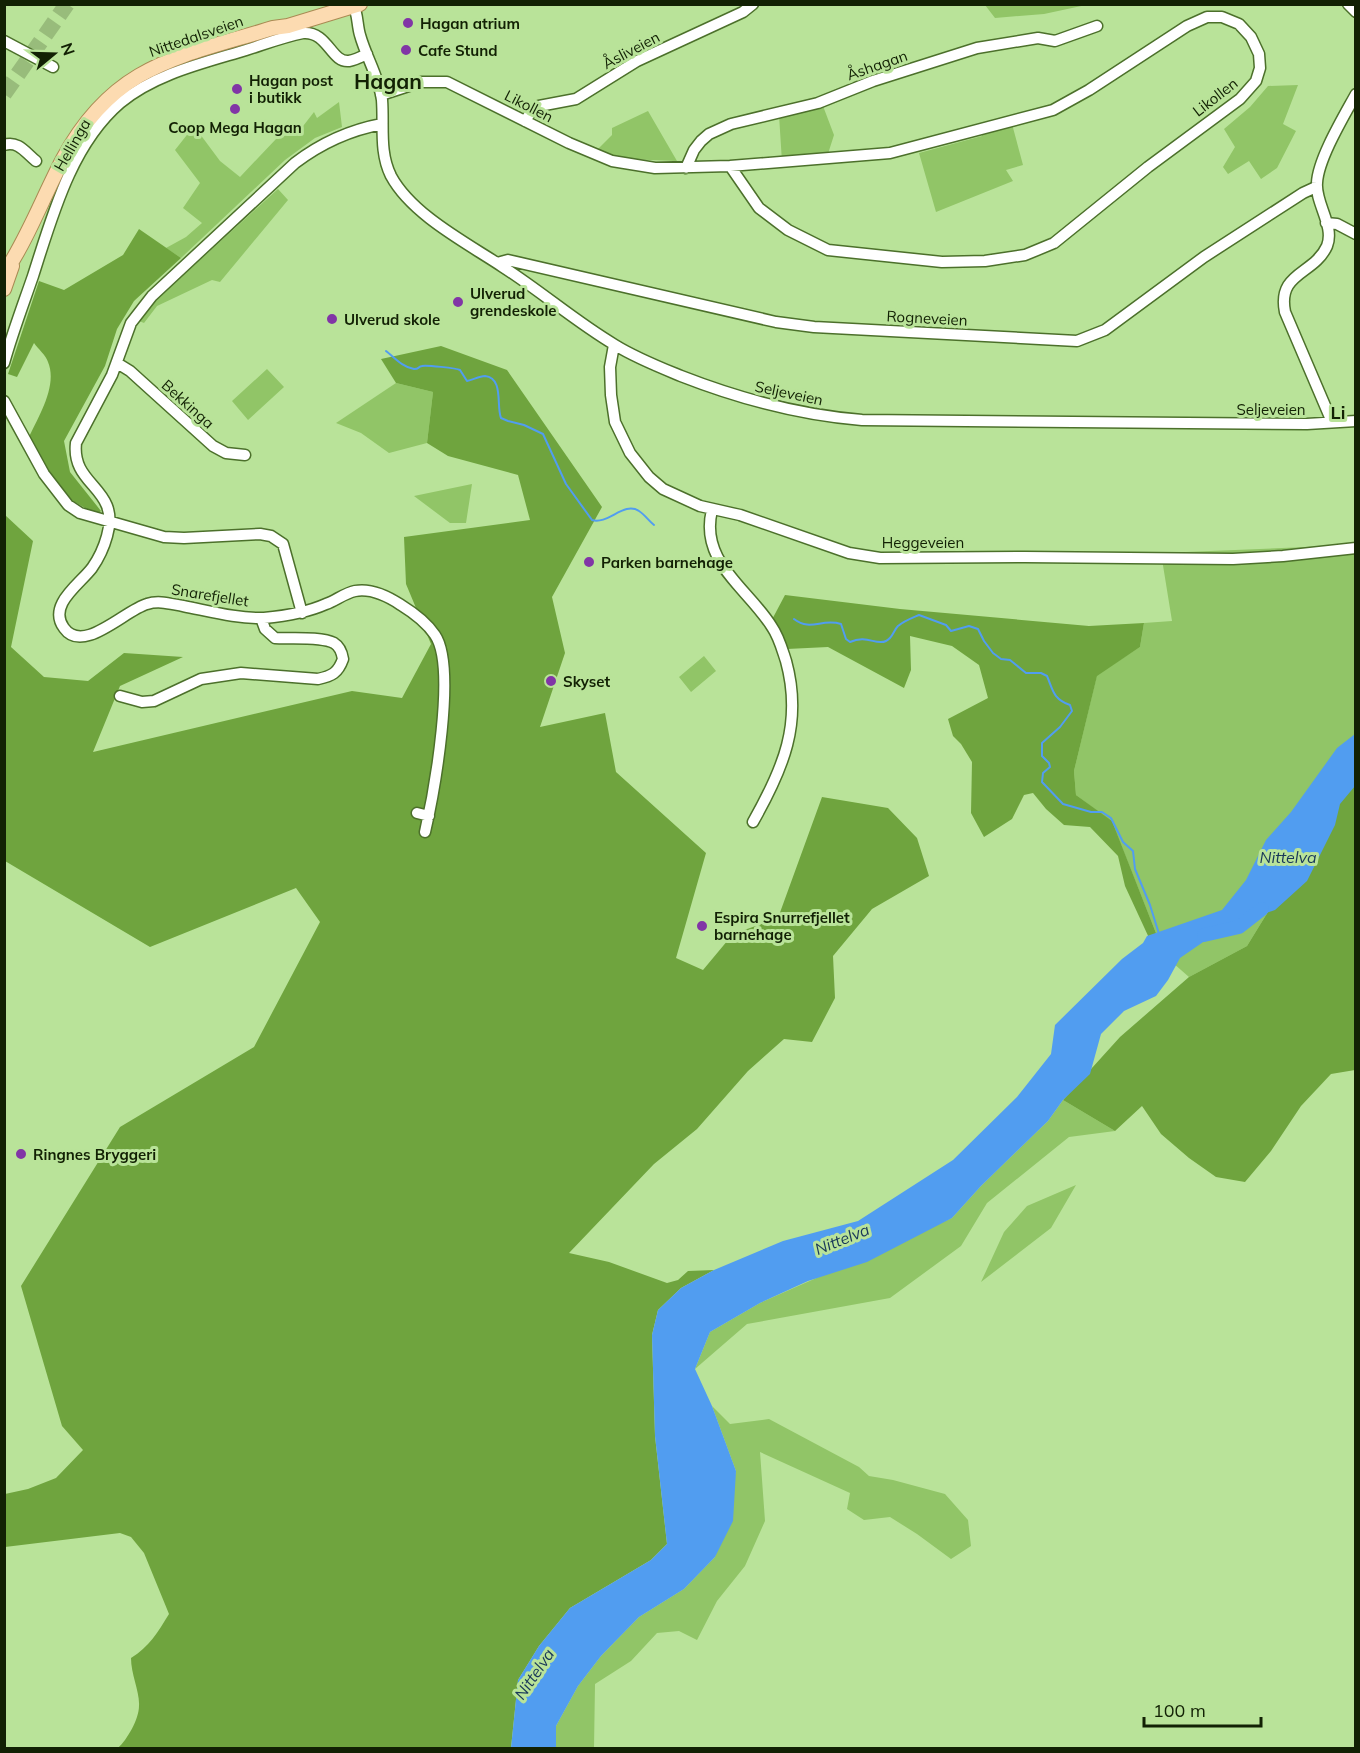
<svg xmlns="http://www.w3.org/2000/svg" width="1360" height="1753" font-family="Mulish,sans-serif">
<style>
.green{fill:#91c567}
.forest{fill:#6fa43e}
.water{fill:#519df0}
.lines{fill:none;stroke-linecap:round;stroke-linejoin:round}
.stream{stroke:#519df0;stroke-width:2}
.river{stroke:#519df0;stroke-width:14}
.highway-tunnel{stroke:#98bc7b;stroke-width:16;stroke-dasharray:16 8;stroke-linecap:butt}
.minor-casing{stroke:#4c702b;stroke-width:13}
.major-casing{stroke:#a98a53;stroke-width:16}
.minor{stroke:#fff;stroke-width:10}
.major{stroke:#fcdbb1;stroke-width:14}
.poi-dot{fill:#8135a6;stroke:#b9e399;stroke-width:2}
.labels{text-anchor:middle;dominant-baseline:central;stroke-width:6;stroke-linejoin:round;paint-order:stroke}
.poi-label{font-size:15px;font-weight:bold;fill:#122104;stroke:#b9e399;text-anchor:start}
.street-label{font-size:15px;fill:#122104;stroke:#b9e399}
.water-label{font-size:16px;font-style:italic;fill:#183759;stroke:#b9e399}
.quarter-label{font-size:18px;font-weight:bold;fill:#122104;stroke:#b9e399}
.district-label{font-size:21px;font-weight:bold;fill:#122104;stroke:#b9e399}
</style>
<rect width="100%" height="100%" fill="#b9e399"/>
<path class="green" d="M985 5 992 4 1086 5 1044 14 995 18Z
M1298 85 1283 124 1296 131 1277 168 1261 179 1249 161 1228 174 1223 167 1235 147 1224 129 1250 107 1268 86Z
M339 102 342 127 315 138 285 160 181 258 166 248 186 237 202 223 183 208 200 183 175 150 194 126 220 161 240 177 276 139 300 130 314 112 317 118Z
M823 106 834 135 826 160 782 162 779 115Z
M648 111 677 161 624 159 596 151 612 135V128Z
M1012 124 1023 165 1006 170 1013 181 936 212 919 153 982 136V133Z
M278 189 288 200 220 282 212 280 157 306 144 323 139 321 143 312Z
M267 369 284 387 248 420 232 401Z
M396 383 433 392 427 443 389 453 361 433 336 423Z
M472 484 466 523H450L414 496Z
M1355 545V770L1247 946 1189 977 1165 956 1112 822 1076 795 1074 771 1097 675 1140 647 1144 623 1172 621 1161 553Z
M704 656 716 671 691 692 679 677Z
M1063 1100 1115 1131 1069 1137 987 1203 961 1246 890 1298 747 1324 695 1369 710 1332 760 1303 952 1218 981 1186 1048 1121Z
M1076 1185 1051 1228 981 1282 1004 1232 1027 1206Z
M712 1406 730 1424 769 1419 859 1467 869 1476 893 1480 945 1494 968 1520 971 1546 951 1559 917 1534 890 1517 864 1520 847 1509 850 1493 760 1452 765 1521 745 1566 717 1601 697 1640 679 1631 657 1633 631 1661 595 1684 594 1748H556V1726L578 1686 601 1656 639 1617 684 1589 715 1557 736 1471Z"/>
<path class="forest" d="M139 229 181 258 134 301 117 329 105 366 64 441 70 472 101 511 97 515 68 498 45 468 28 439C38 417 58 386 48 362 46 355 38 349 34 343L17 377 8 374 39 281 64 290 123 255Z
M441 346 507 370 602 507 552 597 565 653 540 727 605 713 616 772 706 853 676 958 703 970 733 934 778 918 822 797 888 808 917 838 929 876 872 909 833 956 835 998 812 1042 784 1039 748 1071 697 1129 654 1164 569 1253 609 1262 667 1283 678 1280 688 1271 714 1270 681 1288 658 1310 652 1335 655 1436 667 1544 651 1560 570 1608 539 1646 518 1680 511 1748H118C127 1740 139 1719 139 1706 140 1692 131 1675 131 1658 149 1647 158 1632 169 1614L144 1553 131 1537 120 1533 5 1547V1494L28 1489 56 1478 83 1450 62 1426 21 1286 120 1127 254 1047 320 922 296 888 150 947 5 861V515L33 541 11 647 44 677 88 681 124 653 183 657 120 686 93 752 352 691 402 698 431 644 406 584 404 537 530 520 518 475 448 456 427 443 433 392 396 383 381 359Z
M785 595 900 609 1089 626 1144 623 1140 647 1097 676 1074 771 1076 795 1112 821 1165 956 1150 940 1125 886 1118 856 1090 827 1064 825 1046 809 1033 793 1024 795 1012 819 984 837 971 813 972 762 961 744 953 736 948 719 988 698 979 665 952 646 910 636 911 670 904 688 828 647 787 649 767 629Z
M1355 770V1070L1331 1074 1301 1106 1271 1151 1245 1182 1216 1177 1189 1158 1161 1134 1142 1106 1115 1131 1063 1100 1120 1037 1189 977 1247 946Z"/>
<path class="water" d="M1355 734V786L1340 804 1335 825 1307 881 1275 910 1225 927 1180 958 1168 980 1156 996 1124 1011 1101 1034 1090 1074 1063 1100 1048 1121 981 1186 952 1218 867 1262 808 1281 760 1303 710 1332 695 1369 712 1406 736 1471 733 1521 715 1557 684 1589 639 1617 601 1656 578 1686 556 1726V1748H511L518 1680 539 1646 570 1608 651 1560 667 1544 655 1436 652 1335 658 1310 681 1288 714 1270 783 1241 858 1221 953 1160 1017 1097 1051 1054 1055 1025 1122 959 1143 943 1147 936 1222 910 1246 880 1266 840 1291 812 1337 748Z"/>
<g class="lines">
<path class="stream" d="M386 351C394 357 402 367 414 369 420 369 417 367 422 366 426 365 456 368 460 370L467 381C473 380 479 376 485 376 504 378 496 406 501 418L508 421 524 425 543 434 566 484 592 520C608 525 624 501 639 511 645 515 649 521 654 525
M794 619C811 632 821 618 841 624L846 639 850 642C867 634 876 646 886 641 893 638 893 631 898 626 904 621 912 618 919 615L946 625 951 631 969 626 978 629 984 641 993 653 1001 659 1010 660 1026 673H1041L1047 676C1053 690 1053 699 1070 705L1072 711 1060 727 1042 743V756L1049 763 1050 767 1043 773 1042 782 1063 804 1091 812H1102L1111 818 1123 842 1133 851 1135 869 1150 905 1159 934"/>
<path class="river" d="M1204 935 1239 927 1262 909"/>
<path class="highway-tunnel" d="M4 94 67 4"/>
<defs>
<path id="minor" d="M353 4C358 14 357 25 360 35 366 57 379 77 382 100 384 126 379 152 391 176 412 215 467 243 503 267 542 292 576 322 615 345 636 358 659 367 681 376 740 399 798 415 862 420L1307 424 1356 421
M1348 4 1356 12
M4 41 53 67
M381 95 421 82H447L569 143 612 161 655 168 730 166 890 153 1053 110 1089 90 1187 26 1207 17H1222L1239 24 1251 37 1259 54 1260 68 1256 81 1240 99 1148 167 1054 243 1025 255 985 261 942 262 828 250 788 230 759 208 730 166
M525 121 531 112 539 106 576 99 637 61 743 12 753 4
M382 124C350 130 320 144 295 163L152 296 131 323 112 375 76 443C71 487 121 487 107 536 104 547 99 558 92 568 80 584 47 605 64 628 83 655 125 610 147 604 159 600 171 604 183 606 209 611 238 619 264 618 286 616 306 613 326 604 335 601 345 593 355 591 371 588 389 597 401 605 414 613 427 623 435 635 457 667 434 793 425 832
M4 145C18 140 26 153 36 161
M686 168 694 150 701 141 709 134 731 124 818 103 873 81 977 48 1038 38 1055 41 1097 26
M1326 223 1337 224 1356 234
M497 263 508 260 776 322 814 327 1077 341 1105 330 1204 257 1303 193 1316 187
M614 345 610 367 611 395 615 422 630 453 649 477 663 489 700 506 740 515 849 553 880 558 1025 557 1233 559 1283 556 1356 548
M4 363C12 334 23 305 33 276 52 217 71 145 120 103 155 74 203 63 246 50 265 44 283 37 303 33 328 31 331 63 349 61 355 60 361 57 367 54
M117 363 130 371 213 446 226 453 245 455
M4 401 44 474 68 505 80 513 164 537 184 538 260 534 271 536 283 544 302 613
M1332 422 1285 312C1277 272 1314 275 1327 246 1335 226 1315 203 1317 183 1318 159 1344 116 1356 94
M712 510C699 562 748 588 772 627 779 637 782 649 786 661 803 723 783 769 753 822
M120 696 142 702 154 701 201 679 241 673 318 679C332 676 338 673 343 659 342 653 339 646 334 643 321 636 289 639 275 638L265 629 261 618
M417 813 429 816"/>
<path id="major" d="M4 274C28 238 43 197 63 159 114 64 179 57 273 28L288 26 360 4
M4 289 12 266"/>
</defs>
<use href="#minor" class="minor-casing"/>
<use href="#major" class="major-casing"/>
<use href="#minor" class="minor"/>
<use href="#major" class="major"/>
</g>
<g class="poi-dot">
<circle cx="408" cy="23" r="6"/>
<circle cx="406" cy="50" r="6"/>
<circle cx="237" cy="89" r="6"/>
<circle cx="235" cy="109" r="6"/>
<circle cx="458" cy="302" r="6"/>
<circle cx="332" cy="319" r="6"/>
<circle cx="589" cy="562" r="6"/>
<circle cx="551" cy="681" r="6"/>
<circle cx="702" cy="926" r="6"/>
<circle cx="21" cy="1154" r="6"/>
</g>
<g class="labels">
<g class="poi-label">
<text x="420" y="23">Hagan atrium</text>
<text x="418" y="50">Cafe Stund</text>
<text x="249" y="80">Hagan post<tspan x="249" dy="17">i butikk</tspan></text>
<text x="235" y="127" text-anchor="middle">Coop Mega Hagan</text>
<text x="470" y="293">Ulverud<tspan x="470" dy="17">grendeskole</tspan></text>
<text x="344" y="319">Ulverud skole</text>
<text x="601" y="562">Parken barnehage</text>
<text x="563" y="681">Skyset</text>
<text x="714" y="917">Espira Snurrefjellet<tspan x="714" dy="17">barnehage</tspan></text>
<text x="33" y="1154">Ringnes Bryggeri</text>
</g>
<g class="street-label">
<text transform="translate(196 36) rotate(-19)">Nittedalsveien</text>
<text transform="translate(631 50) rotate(-28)">Åsliveien</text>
<text transform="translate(877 65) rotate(-19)">Åshagan</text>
<text transform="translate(1215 97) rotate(-38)">Likollen</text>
<text transform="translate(529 106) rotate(27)">Likollen</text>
<text transform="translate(72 145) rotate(-60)">Hellinga</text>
<text transform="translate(927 318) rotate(3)">Rogneveien</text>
<text transform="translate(789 393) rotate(12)">Seljeveien</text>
<text transform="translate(188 404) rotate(42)">Bekkinga</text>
<text x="1271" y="409">Seljeveien</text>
<text x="923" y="542">Heggeveien</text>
<text transform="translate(210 595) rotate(9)">Snarefjellet</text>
</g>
<g class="water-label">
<text x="1288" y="857">Nittelva</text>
<text transform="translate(842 1239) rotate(-22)">Nittelva</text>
<text transform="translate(534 1674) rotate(-56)">Nittelva</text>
</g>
<g class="quarter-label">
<text x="1338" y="412">Li</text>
</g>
<g class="district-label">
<text x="388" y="81">Hagan</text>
</g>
</g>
<rect width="1360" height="1753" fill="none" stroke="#122104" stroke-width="12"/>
<g transform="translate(54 54) rotate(71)" stroke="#b9e399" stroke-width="4.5" paint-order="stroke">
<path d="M0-4.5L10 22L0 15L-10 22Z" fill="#122104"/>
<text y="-9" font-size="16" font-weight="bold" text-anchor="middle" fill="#122104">N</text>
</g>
<path d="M1144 1717v9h117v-9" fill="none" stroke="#122104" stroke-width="3"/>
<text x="1153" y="1717" font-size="18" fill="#122104" stroke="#b9e399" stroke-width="4.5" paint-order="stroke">100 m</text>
</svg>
